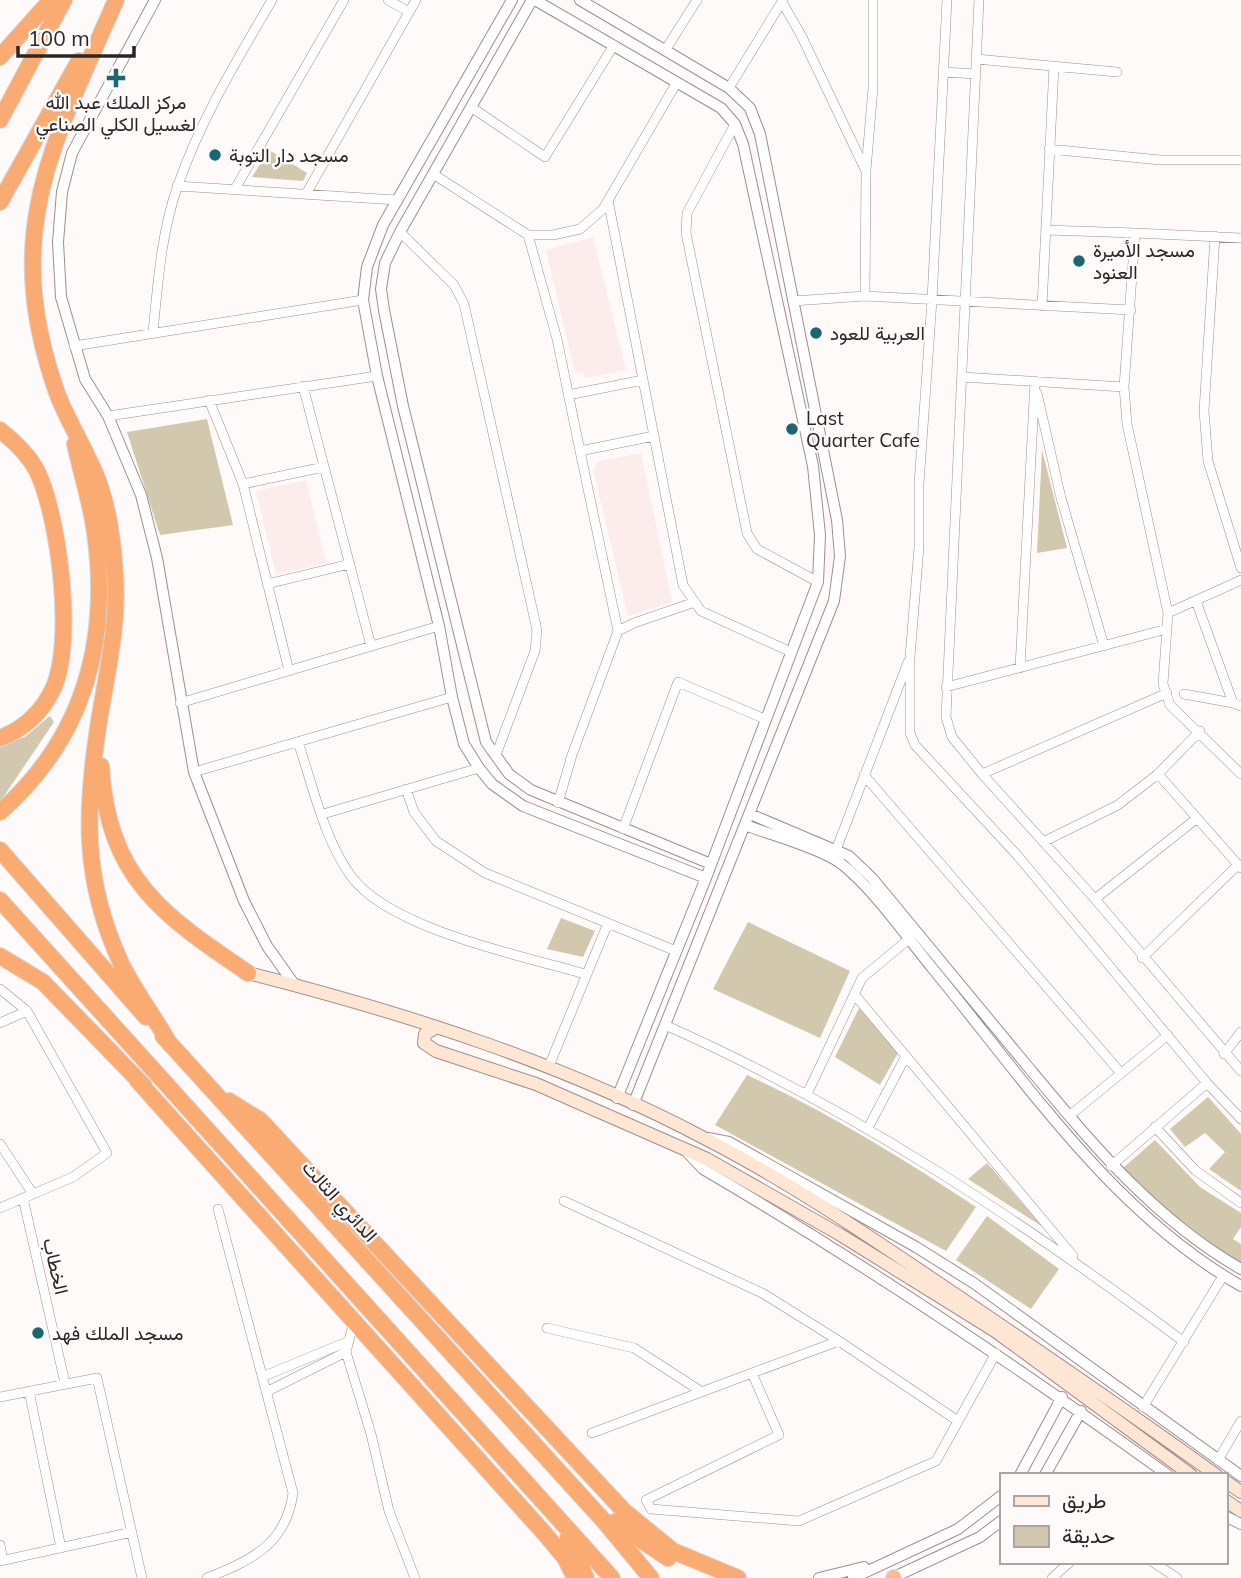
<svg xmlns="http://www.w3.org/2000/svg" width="1241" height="1578" font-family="Mulish,Vazirmatn,sans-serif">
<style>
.built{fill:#fceceb}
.green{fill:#d1c8ae}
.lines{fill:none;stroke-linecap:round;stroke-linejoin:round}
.minor-casing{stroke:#9f8e8d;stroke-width:10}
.tertiary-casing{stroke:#9f8e8d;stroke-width:12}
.secondary-casing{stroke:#9f8e8d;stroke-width:14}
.trunk-casing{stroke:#d9d8d8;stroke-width:16}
.motorway-casing{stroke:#d9d8d8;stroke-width:18}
.minor{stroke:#fff;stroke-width:9}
.tertiary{stroke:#fff;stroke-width:10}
.secondary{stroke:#fee6d4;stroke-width:12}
.trunk{stroke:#fbbc8e;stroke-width:14}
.motorway{stroke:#faab71;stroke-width:16}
.poi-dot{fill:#1c6672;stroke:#fefafa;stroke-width:2.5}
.labels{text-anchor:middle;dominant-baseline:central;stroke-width:5;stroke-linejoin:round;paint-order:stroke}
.poi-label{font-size:19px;fill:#2c2525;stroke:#fefafa;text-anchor:start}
.street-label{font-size:19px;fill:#2c2525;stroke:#fefafa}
</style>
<rect width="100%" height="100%" fill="#fefafa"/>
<path class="built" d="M593 237 626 370 585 378 584 372 575 373 546 250Z
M641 453 672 602 628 616 593 470 599 461Z
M306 480 326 563 276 575 256 491Z"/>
<path class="green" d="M269 150 307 173 303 181 252 177Z
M207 419 233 525 160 535 127 432Z
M1042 450 1067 548 1037 553Z
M50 716 54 722 0 802V744L25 737Z
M561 918 595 931 583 957 547 949Z
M748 922 850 971 820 1038 713 989Z
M859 1008 898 1053 880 1085 835 1057Z
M747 1075C828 1112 902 1158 976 1207L946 1251 715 1125Z
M1208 1097 1241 1134V1191L1209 1169 1225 1152 1205 1133 1185 1147 1170 1129Z
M1155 1140 1200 1187 1241 1213V1227L1233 1239 1241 1244V1265L1152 1199 1123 1168Z
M987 1163 1043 1227 968 1179Z
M987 1216 1059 1269 1031 1309 956 1260Z"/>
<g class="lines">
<defs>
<path id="minor" d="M388 0 409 12
M947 0 932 300 919 484V547L910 657V733L915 745 1017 855 1207 1083 1241 1119
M979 0 946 717 952 737 982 774 1095 899 1241 1071
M782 2 801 35 865 169
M666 49 697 0
M976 59 1117 72
M944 72 976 74
M729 88 783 0
M471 107 545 157 614 45
M735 124 687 213 686 233 747 533 757 549 818 582
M1049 149 1160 160H1241
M433 174 528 235H553L580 229 603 209 677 82
M177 186 397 200
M235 189 344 0
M306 194 416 0
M608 200 683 585 701 611 791 652
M1046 230 1135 233
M400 232 454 285 464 304 537 630 535 651 496 755
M528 235 557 339 580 451 654 436
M1215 236 1204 411 1208 461 1241 568
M1241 238 1135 233 1124 387 1127 424 1168 613 1163 684 1170 705 1241 774
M865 296 866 170 873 88V0
M793 301 865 296 1131 310
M1042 306 1054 66
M153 332C158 283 161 233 178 185 201 119 237 60 272 0
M74 346 363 300
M962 377 1124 387
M303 386 371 646
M1037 393 1061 498 1104 646
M568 395 643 380
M209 400 243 484 289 671
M108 416 377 376
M243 484 324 467
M267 584 350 564
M1196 601 1233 703 1241 706
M1168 613 1241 580
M618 631 634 623 695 602
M1020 668 1035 381
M946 687 1167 629
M1184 694 1233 703
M180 703 439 626
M298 742C313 786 324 839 351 876 389 929 523 956 585 974
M194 772 452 697
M982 774 1167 693
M1158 774 1241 868
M864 775 1120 1072
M406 789 414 812 436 841 485 873 676 951
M558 803 572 755 618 631 580 451
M323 814 479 768
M623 829 678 682 765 719
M1045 841 1118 805 1158 774 1200 731
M836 850 908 662
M1095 899 1196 819
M1142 958 1238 865
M0 989 27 1011
M854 994 1073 1256
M0 1023 27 1011 107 1153 73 1177 0 1208
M665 1025C852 1108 1021 1220 1184 1342
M1224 1054 1241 1032
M549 1066 608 923
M807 1094 862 978 909 939
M1069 1116 1168 1035
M1155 1127 1195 1170 1241 1203
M868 1128 906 1056
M0 1144 33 1194
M1111 1166 1207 1083
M23 1198 65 1383
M564 1201 764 1294 839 1341 752 1373
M354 1321 346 1352 371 1434 389 1511 415 1578
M547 1328 634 1348 702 1392
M839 1341 958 1421
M262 1377 349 1341
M29 1391 61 1548
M266 1392 346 1352
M0 1397 97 1378 142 1578
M1143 1407 1223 1276
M592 1433 752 1373 779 1435 646 1500 651 1509 799 1521 936 1461 996 1353
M1218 1460 1241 1421
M0 1545 3 1560
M0 1561 132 1532
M1153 1562 1177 1578
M207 1578C251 1560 286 1545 293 1493L218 1209
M1052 1578 1070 1562"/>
<path id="tertiary" d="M155 0 72 153 62 192 58 242 61 297 85 379 108 416 141 495 157 558 194 772 244 901 267 946 294 984
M512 0 383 225 367 267 363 300 377 376 439 626 452 697 464 744 479 768 492 784 523 806 706 878
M532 0 400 232 385 263 381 289 384 310 403 406 486 742 509 774 531 790 711 864
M535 0 721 108 735 124 743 144 813 466 820 535 818 582 706 878 617 1098
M580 0 729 88 750 108 760 134 837 520 840 556 834 601 633 1105
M750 814 849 856 872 878C922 939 973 1000 1024 1062 1089 1140 1151 1217 1241 1269
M745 825C774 836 807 844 834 859 865 877 909 940 933 969 1026 1082 1112 1212 1241 1286
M708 1138 729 1142 916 1247 975 1284 1241 1476
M686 1151 703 1169C863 1263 1017 1366 1168 1475
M1020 1475 1062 1397
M1045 1475 1081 1411
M1225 1516 1241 1524
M819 1578 864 1567
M853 1578 958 1529 1001 1496
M892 1578 980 1537 1001 1521"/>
<path id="secondary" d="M248 973C405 1013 560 1062 704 1138 784 1179 860 1230 934 1280 1029 1344 1123 1408 1216 1475
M437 1027 425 1034 424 1043 436 1051 536 1084 707 1159 839 1234 995 1331 1191 1475
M1225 1481 1241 1492
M1225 1500 1241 1511"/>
<path id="trunk" d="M893 1578 894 1577"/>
<path id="motorway" d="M116 0C53 145 0 231 57 393 66 417 79 438 90 462 107 495 113 537 115 574 119 623 107 672 99 721 85 810 82 879 121 963 134 990 154 1016 169 1043
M0 57 51 0
M0 120 64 0
M0 202 79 61
M0 430C14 441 27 453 36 469 59 514 75 642 53 689 42 712 24 729 0 738
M101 766C108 878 162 915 248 973
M0 812C84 738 110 642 95 533 91 503 81 473 75 444
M0 850 146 1017
M0 900 612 1578
M0 956 43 982 144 1086
M163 1036 603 1520 651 1578
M137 1080 545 1534 565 1558 575 1578
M229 1101 260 1120 624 1511 673 1551 738 1578
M614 1522 668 1558
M568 1537 586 1578"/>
</defs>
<use href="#minor" class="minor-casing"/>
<use href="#tertiary" class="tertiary-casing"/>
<use href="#secondary" class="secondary-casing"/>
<use href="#trunk" class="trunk-casing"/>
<use href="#motorway" class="motorway-casing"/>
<use href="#minor" class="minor"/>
<use href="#tertiary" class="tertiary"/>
<use href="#secondary" class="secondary"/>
<use href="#trunk" class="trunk"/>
<use href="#motorway" class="motorway"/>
</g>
<g class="poi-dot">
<path d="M112.5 67.5h7v7h7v7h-7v7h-7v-7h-7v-7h7z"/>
<circle cx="215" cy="155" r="7"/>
<circle cx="1079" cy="261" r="7"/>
<circle cx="816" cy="333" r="7"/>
<circle cx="792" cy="429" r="7"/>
<circle cx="38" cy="1333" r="7"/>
</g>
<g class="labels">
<g class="poi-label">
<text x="116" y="102" text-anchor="middle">مركز الملك عبد الله<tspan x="116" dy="22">لغسيل الكلي الصناعي</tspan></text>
<text x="229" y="155">مسجد دار التوبة</text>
<text x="1093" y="250">مسجد الأميرة<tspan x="1093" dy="22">العنود</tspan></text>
<text x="830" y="333">العربية للعود</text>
<text x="806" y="418">Last<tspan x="806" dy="22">Quarter Cafe</tspan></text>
<text x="52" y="1333">مسجد الملك فهد</text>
</g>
<g class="street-label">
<text transform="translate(340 1201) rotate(48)">الدائري الثالث</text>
<text transform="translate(56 1266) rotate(77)">الخطاب</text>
</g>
</g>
<rect x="1000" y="1473" width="228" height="91" fill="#fefafa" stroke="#aaa5a5" stroke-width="2"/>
<rect x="1014" y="1496" width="35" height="10" fill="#fee6d4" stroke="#aaa5a5" stroke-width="2"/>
<text x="1062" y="1508" font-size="21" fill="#2c2525">طريق</text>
<rect x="1014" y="1526" width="35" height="21" fill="#d1c8ae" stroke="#aaa5a5" stroke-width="2"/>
<text x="1062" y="1543" font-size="21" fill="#2c2525">حديقة</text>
<path d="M18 46v10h116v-10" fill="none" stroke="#2c2525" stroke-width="3.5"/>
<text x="28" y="46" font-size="21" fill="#2c2525" stroke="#fefafa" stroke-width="5" paint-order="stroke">100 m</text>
</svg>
